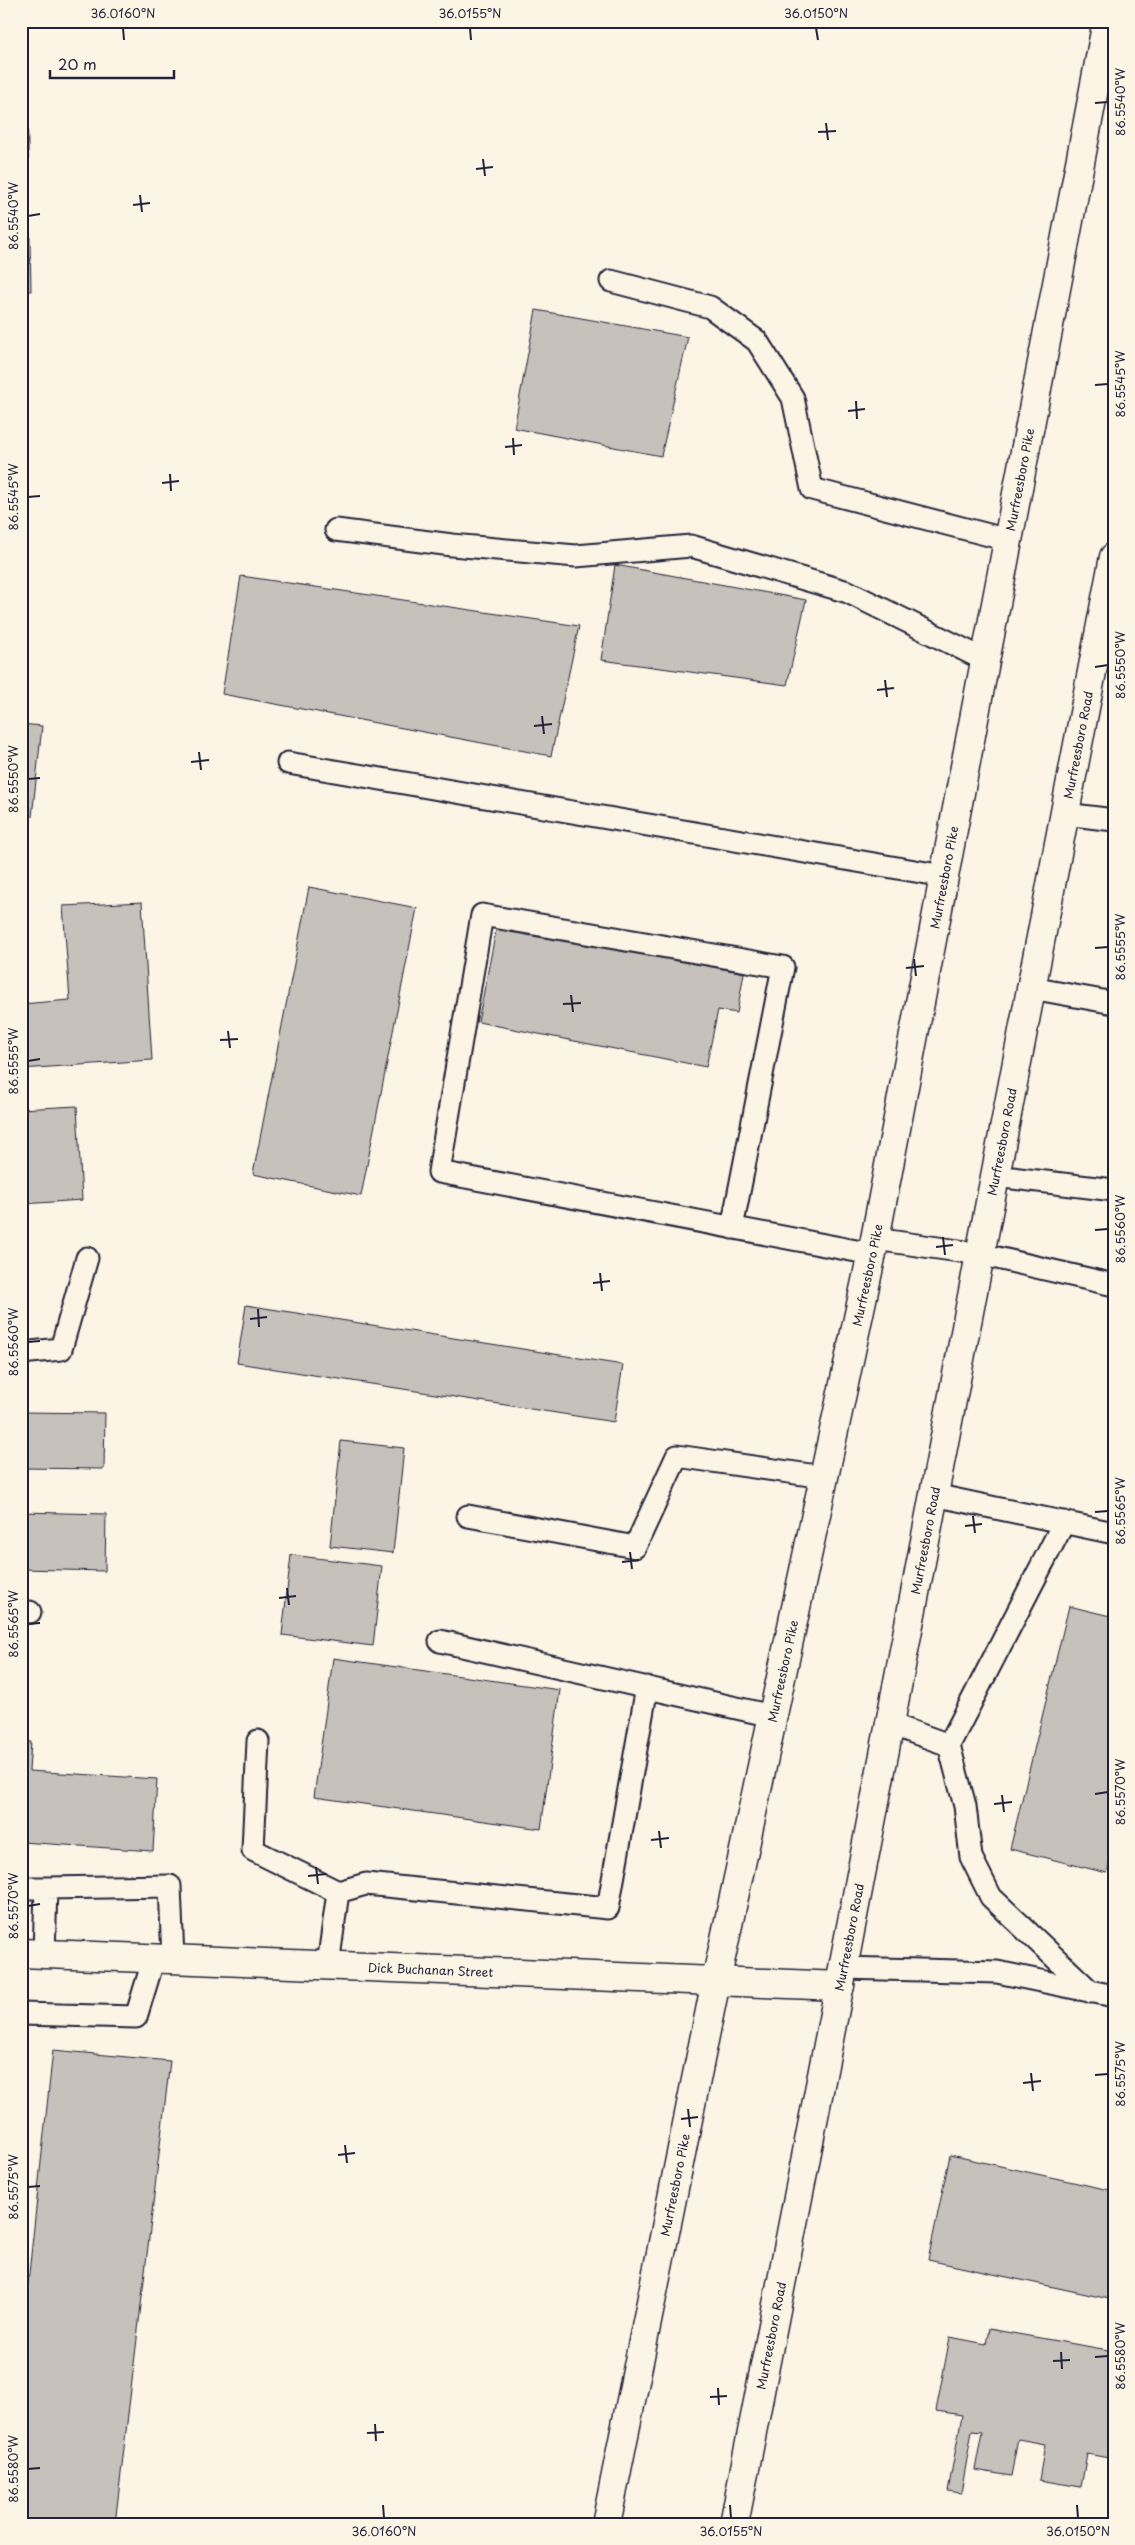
<svg xmlns="http://www.w3.org/2000/svg" width="1135" height="2545" font-family="'Playpen Sans',sans-serif">
<style>
.building{fill:#c6c1bb;stroke:#22223b}
.lines{fill:none;stroke-linecap:round;stroke-linejoin:round}
.service-casing{stroke:#22223b;stroke-width:25}
.minor-casing{stroke:#22223b;stroke-width:31}
.primary-casing{stroke:#22223b;stroke-width:31}
.service{stroke:#fcf5e5;stroke-width:21}
.minor{stroke:#fcf5e5;stroke-width:28}
.primary{stroke:#fcf5e5;stroke-width:28}
.ticks{fill:none;stroke:#22223b;stroke-width:2}
.labels{text-anchor:middle;dominant-baseline:central;stroke-width:5;stroke-linejoin:round;paint-order:stroke}
.street-label{font-size:12px;fill:#22223b;stroke:#fcf5e5}
.neatline{fill:none;stroke:#22223b;stroke-width:2}
.ticks-label{font-size:12px;text-anchor:middle;fill:#22223b}
</style>
<rect width="100%" height="100%" fill="#fcf5e5"/>
<filter id="ink" filterUnits="userSpaceOnUse"><feTurbulence type="fractalNoise" baseFrequency=".02" numOctaves="2"/><feDisplacementMap in="SourceGraphic" scale="10" xChannelSelector="R" yChannelSelector="G"/><feConvolveMatrix kernelMatrix="1 2 1 2 8 2 1 2 1" color-interpolation-filters="sRGB"/></filter>
<g filter="url(#ink)">
<path class="building" d="M21 101H27L31 291H21Z
M536 310 688 337 661 456 514 428Z
M615 565 806 600 787 685 601 660Z
M241 576 579 626 551 756 222 694Z
M21 724 42 726 32 817 21 816Z
M309 887 417 908 361 1196 253 1174Z
M142 902 152 1060 21 1069V1004L70 1000 63 906Z
M497 925 744 973 737 1013 718 1010 706 1067 478 1022Z
M77 1106 82 1200 23 1204 25 1235H21V1109Z
M246 1305 623 1365 614 1422 237 1363Z
M21 1412 105 1413 104 1469 21 1468Z
M341 1441 404 1448 393 1553 330 1546Z
M21 1512 106 1514 105 1571 21 1569Z
M291 1555 382 1566 373 1646 282 1635Z
M1069 1606 1114 1617V1847L1107 1873 1010 1849Z
M333 1658 560 1690 541 1829 314 1797Z
M21 1741 31 1742 29 1771 157 1779 153 1851 21 1842Z
M53 2050 170 2061 115 2524H21V2348Z
M950 2155 1114 2191V2300L928 2260Z
M989 2329 1114 2351V2459L1087 2454 1081 2487 1039 2480 1045 2444 1018 2439 1011 2476 975 2470 982 2432 972 2431 961 2493 948 2491 962 2415 936 2411 950 2337 986 2344Z"/>
<g class="lines">
<defs>
<path id="service" d="M611 281 710 307 757 341 793 398 812 489 1008 540
M336 530 452 545 576 556 691 546 848 592 985 660
M288 763 944 876
M1065 814 1114 820
M1031 988 1114 1003
M995 1176 1114 1190
M732 1228 783 967 482 915 439 1172 872 1254
M875 1239 980 1254 1114 1285
M21 1353 61 1349 87 1258
M934 1495 1114 1533
M468 1516 635 1547 677 1456 824 1477
M21 1612H30
M440 1641 772 1716
M890 1724 949 1745 965 1806 971 1857 991 1897 1091 1992
M258 1741 253 1850 338 1892
M949 1745 1064 1522
M21 1888H46
M44 1954 46 1888 170 1886 173 1959
M328 1965 338 1892 366 1884 608 1908 647 1687
M843 1968 997 1972 1114 1996
M21 2014 136 2017 154 1958"/>
<g id="minor">
<path id="s1" d="M21 1953 840 1986"/>
</g>
<g id="primary">
<path id="s2" d="M606 2524 716 1981 875 1239 1107 21"/>
<path id="s3" d="M734 2524 843 1968 1114 557"/>
</g>
</defs>
<use href="#service" class="service-casing"/>
<use href="#minor" class="minor-casing"/>
<use href="#primary" class="primary-casing"/>
<use href="#service" class="service"/>
<use href="#minor" class="minor"/>
<use href="#primary" class="primary"/>
</g>
</g>
<path class="ticks" d="M123 28 124 40M470 28 471 40M816 28 818 40M1095 103 1108 102M826 123 828 140M818 132 836 131M483 159 485 176M476 169 493 167M140 195 142 212M133 205 150 203M28 216 40 214M1095 385 1108 384M856 401 857 419M848 411 865 409M513 438 514 455M505 447 522 445M170 474 171 491M162 483 179 481M28 497 40 496M1095 667 1108 665M885 680 887 697M877 690 894 688M542 716 544 734M534 726 552 724M199 752 201 770M191 762 209 760M28 779 40 778M1095 948 1108 947M914 959 916 976M906 968 924 966M571 995 573 1012M563 1004 581 1003M228 1031 230 1048M220 1040 238 1039M28 1061 40 1059M1095 1230 1108 1229M943 1237 945 1255M936 1247 953 1245M600 1273 602 1291M593 1283 610 1281M258 1309 259 1327M250 1319 267 1317M28 1342 40 1341M1095 1512 1108 1511M973 1516 975 1533M965 1526 982 1524M630 1552 632 1569M622 1562 639 1560M287 1588 289 1605M279 1598 296 1596M28 1624 40 1623M1095 1794 1108 1792M1002 1795 1004 1812M994 1804 1012 1802M659 1831 661 1848M651 1840 669 1838M316 1867 318 1884M308 1876 326 1874M28 1906 40 1904M1031 2073 1033 2091M1095 2075 1108 2074M1023 2083 1041 2081M688 2109 690 2127M681 2119 698 2117M345 2145 347 2163M338 2155 355 2153M28 2187 40 2186M1061 2352 1062 2369M1095 2357 1108 2356M1053 2361 1070 2360M718 2388 719 2405M710 2397 727 2396M375 2424 376 2441M367 2433 384 2432M28 2469 40 2468M383 2505 384 2518M730 2505 731 2518M1077 2505 1078 2518"/>
<g class="labels">
<g class="street-label">
<text stroke="none"><textPath href="#s2" startOffset="2086">Murfreesboro Pike</textPath></text>
<text stroke="none"><textPath href="#s3" startOffset="1812">Murfreesboro Road</textPath></text>
<text stroke="none"><textPath href="#s2" startOffset="1681">Murfreesboro Pike</textPath></text>
<text stroke="none"><textPath href="#s3" startOffset="1408">Murfreesboro Road</textPath></text>
<text stroke="none"><textPath href="#s2" startOffset="1276">Murfreesboro Pike</textPath></text>
<text stroke="none"><textPath href="#s3" startOffset="1002">Murfreesboro Road</textPath></text>
<text stroke="none"><textPath href="#s2" startOffset="871">Murfreesboro Pike</textPath></text>
<text stroke="none"><textPath href="#s3" startOffset="598">Murfreesboro Road</textPath></text>
<text stroke="none"><textPath href="#s1" startOffset="410">Dick Buchanan Street</textPath></text>
<text stroke="none"><textPath href="#s2" startOffset="346">Murfreesboro Pike</textPath></text>
<text stroke="none"><textPath href="#s3" startOffset="192">Murfreesboro Road</textPath></text>
</g>
</g>
<rect width="1135" height="2545" fill="none" stroke="#fcf5e5" stroke-width="55"/>
<path d="M50 70v8h124v-8" fill="none" stroke="#22223b" stroke-width="2.5"/>
<text x="58" y="70" font-size="15" fill="#22223b" stroke="#fcf5e5" stroke-width="4" paint-order="stroke">20 m</text>
<rect x="28" y="28" width="1080" height="2490" class="neatline"/>
<g class="ticks-label">
<text x="123" y="18">36.0160°N</text>
<text x="470" y="18">36.0155°N</text>
<text x="816" y="18">36.0150°N</text>
<text transform="translate(1121 102) rotate(-90)" y="4">86.5540°W</text>
<text transform="translate(14 216) rotate(-90)" y="4">86.5540°W</text>
<text transform="translate(1121 384) rotate(-90)" y="4">86.5545°W</text>
<text transform="translate(14 497) rotate(-90)" y="4">86.5545°W</text>
<text transform="translate(1121 665) rotate(-90)" y="4">86.5550°W</text>
<text transform="translate(14 779) rotate(-90)" y="4">86.5550°W</text>
<text transform="translate(1121 947) rotate(-90)" y="4">86.5555°W</text>
<text transform="translate(14 1061) rotate(-90)" y="4">86.5555°W</text>
<text transform="translate(1121 1229) rotate(-90)" y="4">86.5560°W</text>
<text transform="translate(14 1342) rotate(-90)" y="4">86.5560°W</text>
<text transform="translate(1121 1511) rotate(-90)" y="4">86.5565°W</text>
<text transform="translate(14 1624) rotate(-90)" y="4">86.5565°W</text>
<text transform="translate(1121 1792) rotate(-90)" y="4">86.5570°W</text>
<text transform="translate(14 1906) rotate(-90)" y="4">86.5570°W</text>
<text transform="translate(1121 2074) rotate(-90)" y="4">86.5575°W</text>
<text transform="translate(14 2187) rotate(-90)" y="4">86.5575°W</text>
<text transform="translate(1121 2356) rotate(-90)" y="4">86.5580°W</text>
<text transform="translate(14 2469) rotate(-90)" y="4">86.5580°W</text>
<text x="384" y="2536">36.0160°N</text>
<text x="731" y="2536">36.0155°N</text>
<text x="1078" y="2536">36.0150°N</text>
</g>
</svg>
